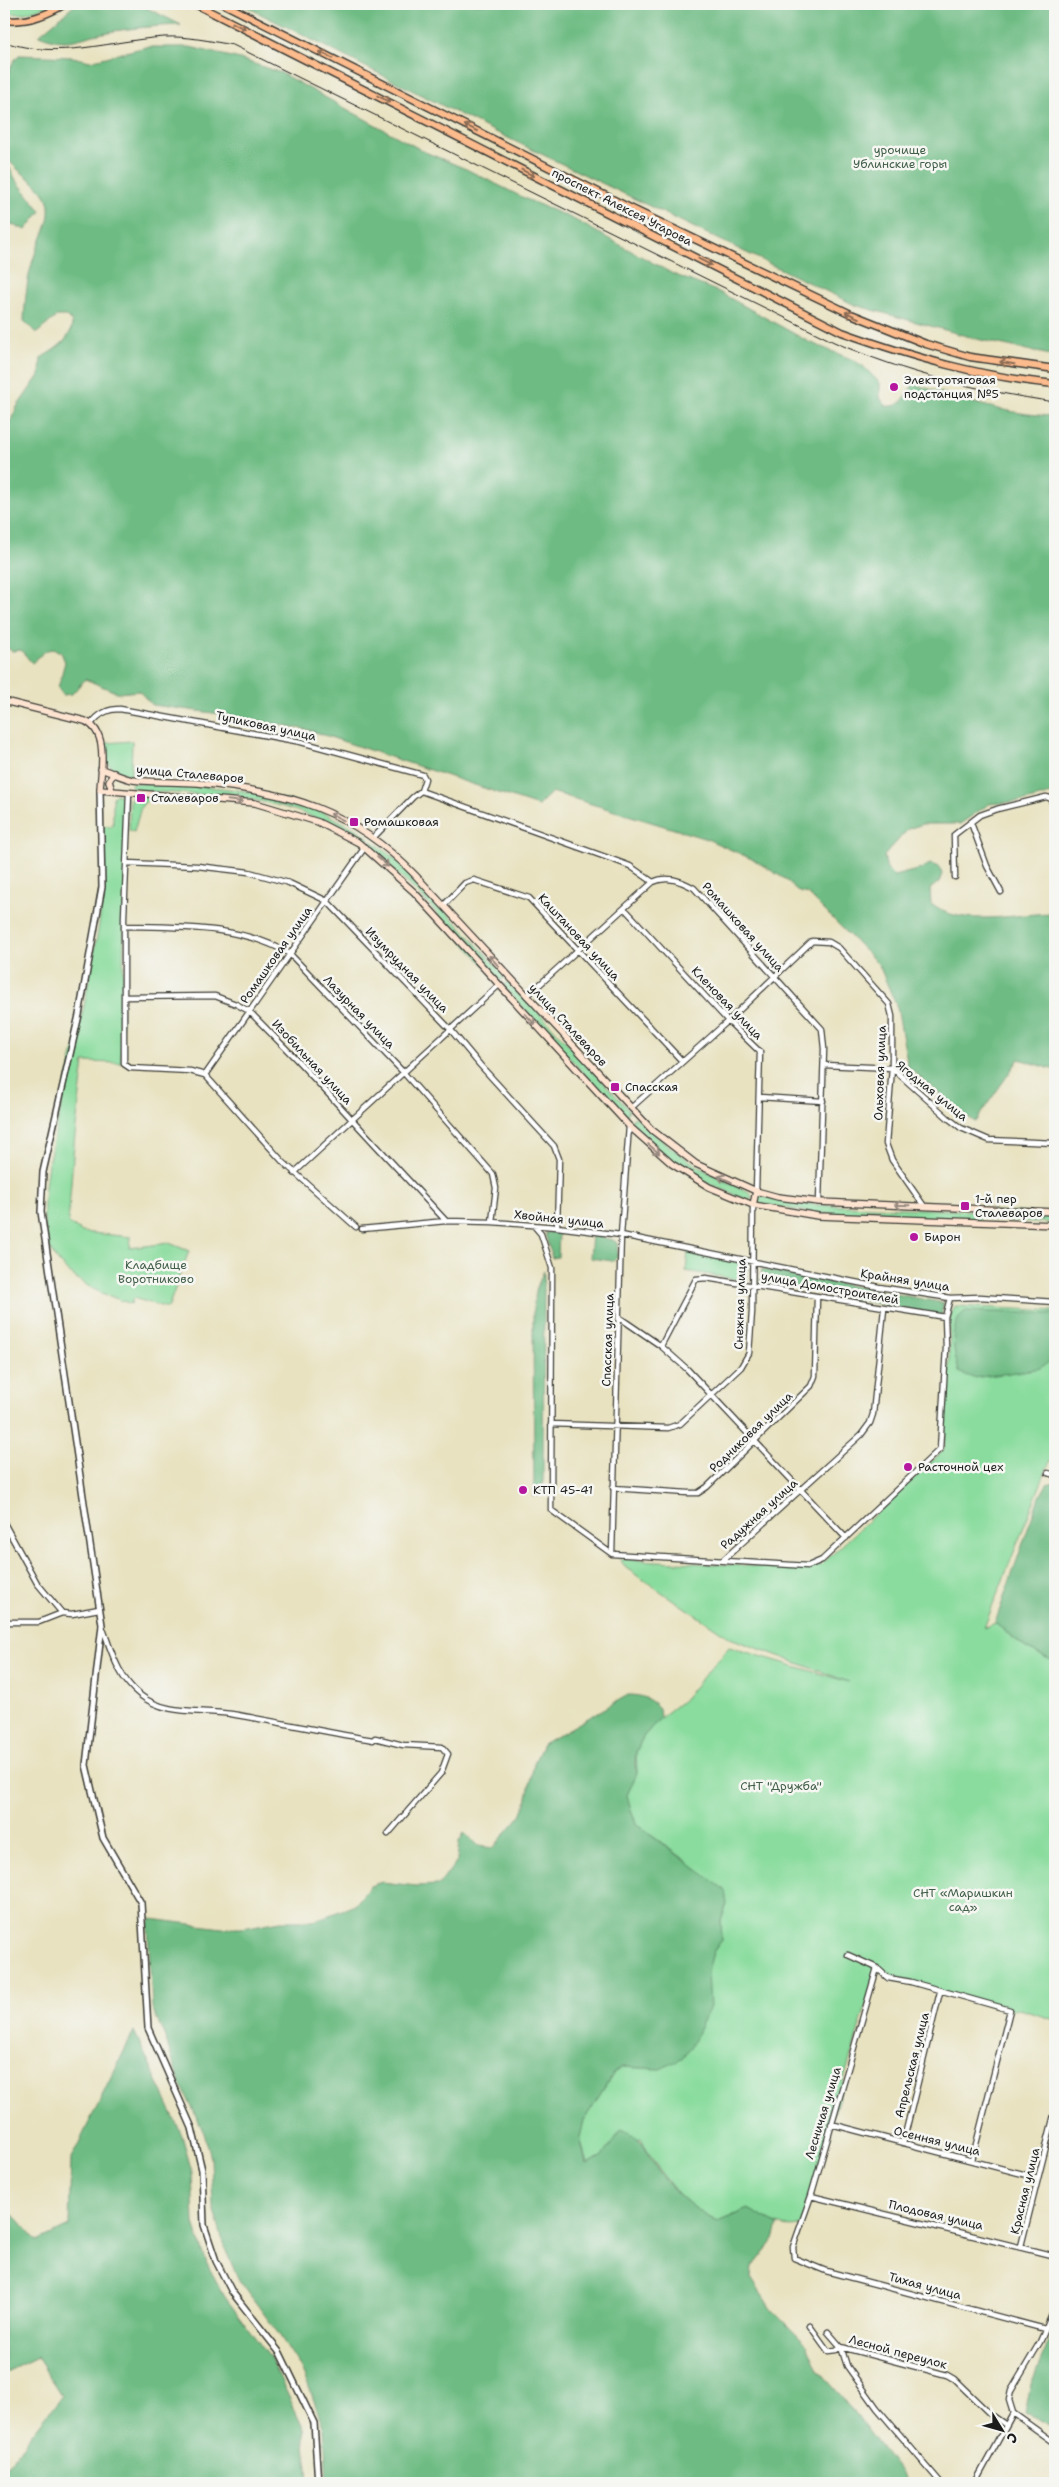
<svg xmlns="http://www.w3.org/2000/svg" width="1059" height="2487" font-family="'Shantell Sans',sans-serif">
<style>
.green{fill:#89dc9d;stroke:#527c5c}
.forest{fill:#6ebc84;stroke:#456c50}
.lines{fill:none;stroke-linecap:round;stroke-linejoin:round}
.minor-casing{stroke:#3b3a35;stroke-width:7}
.tertiary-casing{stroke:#3b3a35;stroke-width:8}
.secondary-casing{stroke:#3b3a35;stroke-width:8}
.primary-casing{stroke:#3b3a35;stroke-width:9}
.minor{stroke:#fff;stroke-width:4.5}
.tertiary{stroke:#fff;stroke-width:5}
.secondary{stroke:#fde4d1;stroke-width:5.5}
.primary{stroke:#fbbb8d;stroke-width:6}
.tram{stroke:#1c1c1c;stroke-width:1}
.oneway{stroke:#8c6c54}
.oneway2{stroke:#988a80}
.poi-dot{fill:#b5179e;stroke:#f6f6f2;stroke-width:2}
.labels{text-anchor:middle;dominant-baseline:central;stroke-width:5;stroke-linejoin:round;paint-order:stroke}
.park-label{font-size:12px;fill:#425f49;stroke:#f6f6f2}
.street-label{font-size:12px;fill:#1c1c1c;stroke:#f6f6f2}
.poi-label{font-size:12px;fill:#1c1c1c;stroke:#f6f6f2;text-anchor:start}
</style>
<rect width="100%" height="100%" fill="#f6f6f2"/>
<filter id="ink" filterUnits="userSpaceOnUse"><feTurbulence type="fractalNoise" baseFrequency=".02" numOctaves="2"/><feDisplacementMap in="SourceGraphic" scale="10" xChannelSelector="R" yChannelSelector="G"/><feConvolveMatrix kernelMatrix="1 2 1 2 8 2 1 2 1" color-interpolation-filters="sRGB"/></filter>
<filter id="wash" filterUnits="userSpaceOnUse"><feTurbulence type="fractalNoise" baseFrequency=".0096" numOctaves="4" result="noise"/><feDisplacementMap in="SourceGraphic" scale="20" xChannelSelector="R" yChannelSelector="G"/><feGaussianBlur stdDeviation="1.12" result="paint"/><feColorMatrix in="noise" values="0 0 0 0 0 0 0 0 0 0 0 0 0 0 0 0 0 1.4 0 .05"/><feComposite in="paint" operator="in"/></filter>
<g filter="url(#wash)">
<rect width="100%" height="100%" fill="#e8e2c0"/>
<path class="green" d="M4 4H57L21 14 4 13Z
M132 741 131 776 114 770 105 760 106 743Z
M134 783C206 786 279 787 344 823 352 827 364 832 369 839L364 844C339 829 313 815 284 807 235 793 184 795 133 790L131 784Z
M116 794 127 798 121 1063 84 1062 74 1143 68 1223 82 1232 131 1237 130 1248 169 1243 189 1251 168 1308 133 1298 131 1304C116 1298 98 1293 85 1284 73 1277 55 1262 50 1248 40 1223 44 1190 48 1164L84 1006 98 931 104 887 102 826H113V797Z
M134 796 151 797V800H147L141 807 134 832 129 830 130 799Z
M372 841 402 864 504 974V978L499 981 419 894 369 848Z
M507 982H511L629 1110 626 1117 623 1116 503 986Z
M636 1117C672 1152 704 1173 750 1192L752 1199 748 1200 702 1181 672 1162 630 1125V1120Z
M760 1195 817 1205 979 1211 982 1213V1217L979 1220 815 1213 760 1204 756 1200Z
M990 1211 1055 1214V1223L990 1220 987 1214Z
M688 1252 748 1264 747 1281 686 1271Z
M955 1306 1055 1311V1448L984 1628 995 1623 1026 1648 1051 1660 1055 1659V2020L1019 2009 1010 2010 888 1978 877 1968 801 2225C783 2232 764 2217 748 2209L718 2222C682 2205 659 2174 641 2139L610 2147 601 2157 587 2164 580 2137 584 2120 615 2071 622 2067 648 2068 708 1971 713 1952 722 1940 721 1921 727 1904 687 1861 637 1825 631 1811 627 1795 637 1773 636 1752 643 1737 660 1718 682 1701 729 1647 849 1682 730 1638 626 1568 620 1559 805 1569 821 1565 944 1450 949 1370 950 1317Z"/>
<path class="forest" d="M76 4H139L181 25C155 26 129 28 103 33 76 38 69 47 39 35Z
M241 4H1055V356L981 340 855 305 477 123Z
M146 47H190L240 59 281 73 425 152 466 169 526 199 573 219 673 274 719 292 809 342 851 359 863 366 880 383V398L886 406C903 408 905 395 914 384 960 399 1006 415 1055 416V793L1025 801 989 804 960 824H923L908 829 884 856 887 869 894 876 921 869 930 864 940 867 942 874 939 882 930 889 931 904C962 929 1018 913 1055 913V1070L1019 1059 975 1122 965 1115 908 1067 897 1007 879 965 808 894 799 892 785 879 754 860 707 839 552 792 538 806 309 730 228 715 152 705 139 691 118 693 85 679 72 694 63 695 58 688 65 662 61 652C46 645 44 653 32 663L21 650 12 651 4 646V435L17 407 40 374 41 358C55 349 72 340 72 322L66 316H57L37 333 24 321C25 299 27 278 34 257 39 240 51 225 49 206 47 186 18 174 7 158 0 145 4 77 12 64 13 61 17 58 19 55L73 57 90 61Z
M4 157 16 180 41 211 26 230 4 222Z
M559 1231 558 1257 552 1258 545 1233Z
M592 1235 613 1240 617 1243 618 1256 613 1261 590 1258Z
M762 1269 944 1303 941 1316 760 1281Z
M544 1271 543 1493 534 1497 533 1308 537 1287Z
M965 1311 1055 1314V1358L1040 1368 1017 1372 973 1378 959 1372C954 1352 947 1327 965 1311Z
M1055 1482V1659L1051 1660 1026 1648 995 1623 1038 1500 1047 1484Z
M628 1695C642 1695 649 1698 659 1708L660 1718 643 1737 636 1752 635 1764 637 1773 627 1795 631 1811 637 1825 725 1890 727 1904 721 1921 722 1940 713 1952 708 1971 710 2007 691 2046 682 2059 660 2069 622 2067 615 2071 584 2120 580 2137 586 2164 601 2157 622 2130C648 2143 641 2144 655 2166 670 2189 693 2210 718 2222L748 2209 778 2225 774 2239 752 2267 751 2278 771 2309 807 2345 818 2370 843 2398 908 2483H327L324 2429 308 2384 299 2365 278 2333 239 2280 226 2251 213 2207 211 2158 204 2133 178 2078 165 2037 152 2008 148 1925 151 1919 222 1928H242L281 1921H314L355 1905 370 1886 382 1882 416 1886 439 1885 457 1861 459 1842 464 1833 479 1846 493 1848 521 1815 526 1803 534 1763 543 1744Z
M134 2031 181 2133 192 2172 194 2224 207 2264 225 2297 271 2359 304 2429 308 2483H4V2469L62 2396 37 2357 4 2373V2208L18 2219 37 2241 69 2226 71 2159Z
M1055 2327V2427L1025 2414 1031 2384Z"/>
</g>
<g filter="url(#ink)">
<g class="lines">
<defs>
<path id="minor" d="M91 724C99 714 107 709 120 709L301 742 423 775 425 779 421 791
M421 791 614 860 630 866 653 882C667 875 681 881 694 888L822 1029 824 1049 819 1202
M129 793 124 917V1064L130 1068 190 1071 205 1075 283 1162 356 1227
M971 823 987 866 1001 892
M374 837 413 797 421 791
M127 863 197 866 249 872 289 883 327 901 450 1029 480 1065 554 1146 559 1159 557 1227
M955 877 954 835 980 815 997 809 1046 797 1050 798 1055 808
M444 905 465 883 474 880 529 898 682 1061
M625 909 728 1021 760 1052 756 1191
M125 926C180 927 241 925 290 954L403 1072 493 1174 496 1188 492 1222
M527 996 653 882
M124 997 215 996 236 1004 249 1011 297 1060 446 1221
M824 1065 892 1068 948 1118 961 1128 989 1140 1055 1143
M205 1075 365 847
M759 1097 823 1101
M631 1108 728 1021 812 941 829 942 839 948 889 1004 892 1016V1068L886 1144 892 1160 924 1206
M294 1173 499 985
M535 1227 541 1234 552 1268 551 1510 612 1554 808 1566 822 1560 940 1449 946 1348 945 1317 950 1298
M362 1229 446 1221 492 1222 557 1227 621 1235 879 1287 950 1298 980 1297 1055 1302
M620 1318 661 1346 687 1369 846 1538
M661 1346 696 1279 706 1278 945 1317
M551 1424 668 1428 680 1424 741 1367 749 1353 752 1312 753 1205
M1048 1473 1055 1475
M613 1488 688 1493H698L707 1487 811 1386 815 1376 817 1297
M4 1523 37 1583 62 1613 72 1614 99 1609
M612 1554 621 1235 629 1126
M724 1559 861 1435 870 1423 873 1414 884 1309
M4 1622H39L62 1613
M102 1626C111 1650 118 1678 140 1695 166 1716 201 1709 231 1714 279 1722 326 1732 373 1740L375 1738 403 1745 442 1747 448 1754 441 1773 388 1834
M848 1955 877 1968 888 1978 911 1982 1010 2010 972 2160
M877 1968 811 2196 793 2247 794 2258 826 2271 1045 2329
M831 2124 1038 2178
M903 2143 940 1992
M811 2196 1055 2256
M1021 2246 1055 2111
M810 2326 828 2351 836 2350 841 2347 947 2375 954 2379 990 2414 1006 2425
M828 2332 841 2347 847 2366 877 2408 941 2483
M1013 2413 1055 2443
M975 2483 1013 2413 1009 2400 1011 2391 1040 2342 1055 2308"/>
<path id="tertiary" d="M100 790 102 887 79 1015 43 1172 41 1212 102 1625 86 1765 103 1838 141 1903 148 2028 192 2128 202 2170 204 2225 216 2261 232 2292 280 2353 314 2423 318 2483"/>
<path id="secondary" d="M4 701 85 721C109 732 101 768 100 790L255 803 318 822 359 843 414 892 629 1126 672 1164 709 1187 753 1205 818 1216 1055 1225
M101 769C111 772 122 778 133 780 154 783 176 781 198 783 288 792 351 808 416 876L652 1130 696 1164 756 1191 778 1197 819 1202 1055 1212
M112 791 109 781 114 773
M753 1205 756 1191"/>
<path id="primary" d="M195 4 842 332C912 357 981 377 1055 384
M224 4 628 207 851 314 926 344 970 357 1055 369
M4 20C25 23 47 15 65 4"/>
</defs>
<use href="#minor" class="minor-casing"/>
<use href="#tertiary" class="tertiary-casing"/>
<use href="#secondary" class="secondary-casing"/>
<use href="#primary" class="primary-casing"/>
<use href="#minor" class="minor"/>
<use href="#tertiary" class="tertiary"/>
<use href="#secondary" class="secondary"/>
<use href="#primary" class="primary"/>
<path class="tram" d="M4 42C61 60 107 41 164 37 187 36 210 41 233 45L834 342C905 373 978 391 1055 402"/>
</g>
<defs><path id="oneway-shaft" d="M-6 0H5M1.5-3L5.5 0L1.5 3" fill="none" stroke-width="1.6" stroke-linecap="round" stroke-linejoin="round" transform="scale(1.25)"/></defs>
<g class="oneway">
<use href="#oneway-shaft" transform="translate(239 26) rotate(27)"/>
<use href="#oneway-shaft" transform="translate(326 55) rotate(-153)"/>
<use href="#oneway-shaft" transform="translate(384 99) rotate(27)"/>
<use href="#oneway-shaft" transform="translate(471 128) rotate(-153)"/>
<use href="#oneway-shaft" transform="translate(528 173) rotate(27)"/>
<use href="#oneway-shaft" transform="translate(705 262) rotate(27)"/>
<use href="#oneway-shaft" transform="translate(852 315) rotate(-156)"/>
<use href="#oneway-shaft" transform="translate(1007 363) rotate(-171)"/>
</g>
<g class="oneway2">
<use href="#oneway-shaft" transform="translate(235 801) rotate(6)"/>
<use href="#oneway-shaft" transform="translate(337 817) rotate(-153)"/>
<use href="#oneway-shaft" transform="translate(383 862) rotate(40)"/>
<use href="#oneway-shaft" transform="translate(494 961) rotate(-132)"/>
<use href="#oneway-shaft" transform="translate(530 1019) rotate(47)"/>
<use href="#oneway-shaft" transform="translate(654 1149) rotate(40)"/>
<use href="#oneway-shaft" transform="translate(725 1179) rotate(-156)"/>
<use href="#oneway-shaft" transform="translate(902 1205) rotate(-178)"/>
</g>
</g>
<g class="poi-dot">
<circle cx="894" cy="387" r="5"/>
<rect x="136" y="793" width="10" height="10" rx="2.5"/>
<rect x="349" y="817" width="10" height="10" rx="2.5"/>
<rect x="610" y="1082" width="10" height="10" rx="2.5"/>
<rect x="960" y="1201" width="10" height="10" rx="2.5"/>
<circle cx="914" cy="1237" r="5"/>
<circle cx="908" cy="1467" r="5"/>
<circle cx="523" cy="1490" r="5"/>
</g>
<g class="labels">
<g class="park-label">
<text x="900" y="150">урочище<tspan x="900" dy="14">Ублинские горы</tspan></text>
<text x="156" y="1265">Кладбище<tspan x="156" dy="14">Воротниково</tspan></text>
<text x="781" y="1786">СНТ "Дружба"</text>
<text x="963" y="1893">СНТ «Маришкин<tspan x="963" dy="14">сад»</tspan></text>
</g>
<g class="street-label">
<text transform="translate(622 207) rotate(27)">проспект Алексея Угарова</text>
<text transform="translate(266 726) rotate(12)">Тупиковая улица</text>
<text transform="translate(190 774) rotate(5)">улица Сталеваров</text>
<text transform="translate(743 927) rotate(48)">Ромашковая улица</text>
<text transform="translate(579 937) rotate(47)">Каштановая улица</text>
<text transform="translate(276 955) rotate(-55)">Ромашковая улица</text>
<text transform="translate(407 970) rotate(46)">Изумрудная улица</text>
<text transform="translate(727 1003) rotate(46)">Кленовая улица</text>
<text transform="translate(359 1012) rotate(46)">Лазурная улица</text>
<text transform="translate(568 1025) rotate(47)">улица Сталеваров</text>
<text transform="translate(312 1062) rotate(47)">Изобильная улица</text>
<text transform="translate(880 1073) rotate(-88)">Ольховая улица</text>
<text transform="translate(932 1091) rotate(39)">Ягодная улица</text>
<text transform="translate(559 1219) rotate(6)">Хвойная улица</text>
<text transform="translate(905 1280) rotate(9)">Крайняя улица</text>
<text transform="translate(830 1288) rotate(10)">улица Домостроителей</text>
<text transform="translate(740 1304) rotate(-88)">Снежная улица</text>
<text transform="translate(608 1340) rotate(-88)">Спасская улица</text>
<text transform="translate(751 1432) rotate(-44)">Родниковая улица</text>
<text transform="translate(759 1514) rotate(-42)">Радужная улица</text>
<text transform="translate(912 2065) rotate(-76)">Апрельская улица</text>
<text transform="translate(823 2113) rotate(-73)">Лесничая улица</text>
<text transform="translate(937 2141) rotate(14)">Осенняя улица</text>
<text transform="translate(1025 2191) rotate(-76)">Красная улица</text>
<text transform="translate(936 2215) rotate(13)">Плодовая улица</text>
<text transform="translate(925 2286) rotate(15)">Тихая улица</text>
<text transform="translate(898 2352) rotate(15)">Лесной переулок</text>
</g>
<g class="poi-label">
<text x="904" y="380">Электротяговая<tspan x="904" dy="14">подстанция №5</tspan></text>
<text x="151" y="798">Сталеваров</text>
<text x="364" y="822">Ромашковая</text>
<text x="625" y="1087">Спасская</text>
<text x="975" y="1199">1-й пер<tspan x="975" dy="14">Сталеваров</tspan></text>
<text x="924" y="1237">Бирон</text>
<text x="918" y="1467">Расточной цех</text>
<text x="533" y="1490">КТП 45-41</text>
</g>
</g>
<rect width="1059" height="2487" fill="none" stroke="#f6f6f2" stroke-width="20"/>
<g transform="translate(1002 2430) rotate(127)" stroke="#f6f6f2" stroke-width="4" paint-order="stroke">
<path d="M0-4L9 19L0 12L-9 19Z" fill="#1c1c1c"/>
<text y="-8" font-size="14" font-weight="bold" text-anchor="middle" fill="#1c1c1c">С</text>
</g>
</svg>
